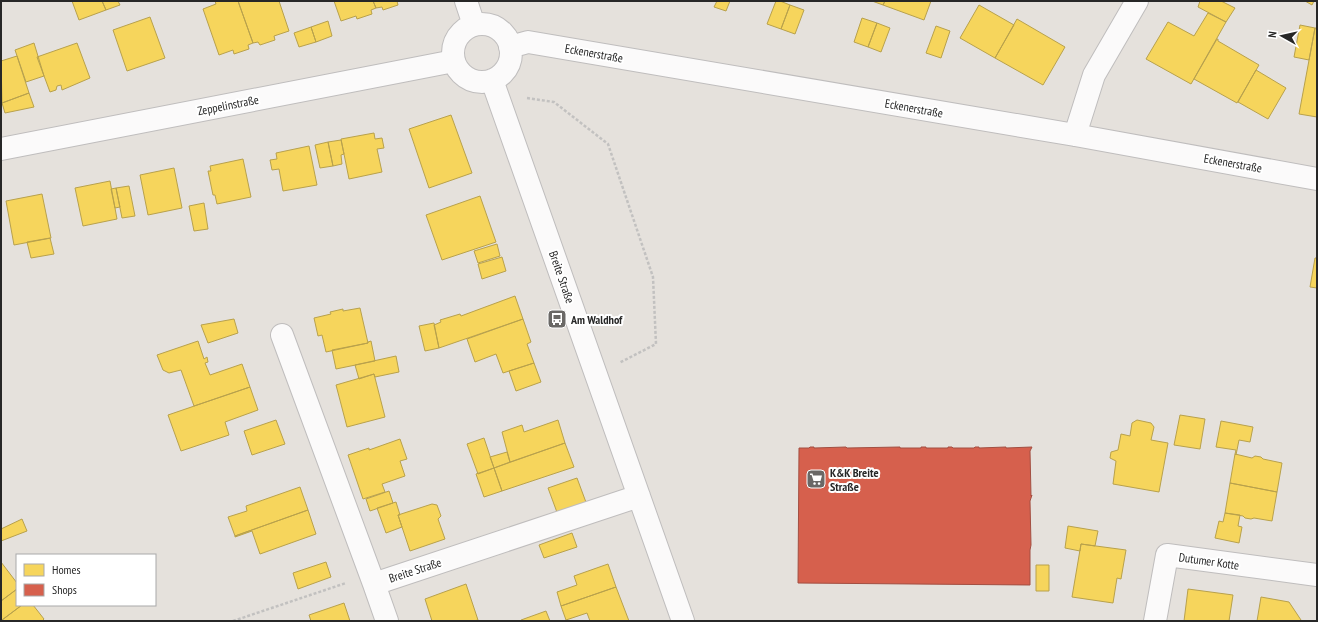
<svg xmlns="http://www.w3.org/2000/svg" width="1318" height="622" font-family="'PT Sans Narrow',sans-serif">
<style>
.homes{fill:#f6d55c;stroke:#b8a14c}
.shops{fill:#d6604d;stroke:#a24f42}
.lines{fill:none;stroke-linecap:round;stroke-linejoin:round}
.street-casing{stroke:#bfbdbd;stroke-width:24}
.path{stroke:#c2c1c0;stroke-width:2.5;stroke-dasharray:3 2;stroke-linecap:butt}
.street{stroke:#fbfafa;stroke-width:22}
.labels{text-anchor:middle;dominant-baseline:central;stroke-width:4;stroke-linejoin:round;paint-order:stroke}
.street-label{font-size:12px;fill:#272727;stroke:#fff}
.poi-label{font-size:12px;font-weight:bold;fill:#272727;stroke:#fff;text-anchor:start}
</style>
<rect width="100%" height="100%" fill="#e5e1dc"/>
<path class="homes" d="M72 1H102L106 10 79 20Z
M102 1H118L120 5 106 10Z
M215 1H238L253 43 248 45 249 49 234 54 233 50 219 55 203 9 216 4Z
M238 1H279L289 31 274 36 275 40 260 45 258 42 253 43Z
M334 1H373L376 8 371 10 372 14 357 19 356 16 341 21Z
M373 1H397L398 5 383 10 382 7 376 8Z
M717 1H730L726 11 714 7Z
M776 1H780L790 5 781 29 767 24Z
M872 1H885L883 5Z
M885 1H931L924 20 883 5Z
M1200 1H1221L1235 8 1226 22 1198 7Z
M1305 1H1314L1312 5Z
M790 5 804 10 795 34 781 29Z
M979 5 1014 25 995 58 960 38Z
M1208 13 1226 22 1191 84 1146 59 1168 22 1194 36Z
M150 17 165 58 127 71 113 30Z
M862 18 877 23 868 47 854 42Z
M1017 19 1065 47 1043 85 995 58Z
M328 21 332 36 316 42 311 27Z
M877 23 890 28 881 52 868 47Z
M1300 25 1315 28 1309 60 1294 57Z
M936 26 950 31 941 58 926 53Z
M311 27 316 42 299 47 294 33Z
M1315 28H1317V117L1299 114Z
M1217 39H1218V41L1259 65 1237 103 1194 79Z
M34 43 44 76 26 82 15 50Z
M77 43 90 78 62 90 61 85 57 86 56 90 50 92 37 57Z
M17 56 29 93 2 103 1 61Z
M1256 70 1286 88 1268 119 1238 102Z
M29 93 34 107 5 113 2 103Z
M451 115 472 173 429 188 409 129Z
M374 133 375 139 382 138 384 148 377 149 382 172 349 179 341 139Z
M341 140 344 154 341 155 342 164 333 166 328 142Z
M328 142 333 166 320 168 315 145Z
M309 146 317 185 283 191 279 169 272 170 270 160 277 159 276 153Z
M243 159 251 197 217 204 215 195H213L208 171H211L210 166Z
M174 168 182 208 148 215 140 175Z
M110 181 117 219 83 226 75 188Z
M129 186 135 216 122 218 116 188Z
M116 188 120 207 115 208 111 189Z
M42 194 51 238 14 245 6 201Z
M480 196 496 242 442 260 426 215Z
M204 203 208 229 194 231 189 206Z
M50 238 54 254 31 258 27 242Z
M497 244 500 256 478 263 474 251Z
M502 257 506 271 482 279 478 264Z
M1315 258H1317V288L1310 287Z
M515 296 523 319 439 348 434 325 441 322 440 320 460 314 461 316Z
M360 308 368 343 326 352 322 335 318 336 314 318 331 314 330 312 343 309V311Z
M234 319 238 333 208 343 201 325Z
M523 319 531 342 527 344 534 363 503 373 496 354 475 362 467 339Z
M434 323 439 348 425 351 419 326Z
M198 341 204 359 207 357 208 362 205 363 210 375 242 364 250 387 194 406 181 370 169 373 163 370 157 355Z
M371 341 375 361 336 369 332 350 368 343V342Z
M396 356 399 372 375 377 374 374 359 379 355 365Z
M534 363 541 382 516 391 509 371Z
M374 374 385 417 347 427 336 385Z
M250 387 258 410 225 422 229 435 181 451 168 415Z
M1180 415 1205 419 1200 449 1174 445Z
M276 420 285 444 252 455 244 431Z
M558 420 565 443 510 462 502 432 522 425 524 432Z
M1137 420 1151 423 1154 427 1151 440 1168 443 1159 492 1113 484 1116 461 1110 458 1111 452 1118 450 1121 434 1130 436 1132 423Z
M1221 421 1253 427 1250 442 1239 440 1236 455 1235 454 1236 450 1216 447Z
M484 438 494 468 478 474 467 444Z
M400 439 407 459 400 461 405 476 382 484 385 492 363 499 348 455 369 448V450Z
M565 443 574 467 502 491 494 468Z
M507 452 510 462 494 468 490 457Z
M1235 454 1252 458 1255 456 1261 457 1263 459 1282 463 1277 492 1230 483Z
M494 468 502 491 484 497 476 474Z
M577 478 587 505 558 515 548 488Z
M1230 483 1277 492 1272 521 1254 518 1251 519 1245 518 1243 516 1225 513Z
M300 487 308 510 235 536 228 517 247 511 246 506Z
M389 491 393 503 370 511 366 499Z
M396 502 400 515H398L402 527 386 533 377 508Z
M432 504 437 505 441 516 438 519 445 539 410 551 398 515Z
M308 510 316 534 260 554 252 531 235 537V536Z
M1225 513 1240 515 1238 526 1242 527 1239 543 1215 538 1219 521 1223 522Z
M22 519 27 531 1 541V529Z
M1068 526 1098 531 1095 546 1081 544 1080 551 1065 548Z
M572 533 577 547 544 558 539 545Z
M1081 544 1126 550 1121 579 1117 578 1113 603 1072 597Z
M1 562 17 583V589L1 601Z
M326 562 331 577 298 589 293 573Z
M608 564 616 587 561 606 557 592 577 585 574 576Z
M1036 565H1049V591H1036Z
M466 584 478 620 474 621H432L425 599Z
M616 587 629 621H590L587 613 566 620 561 606Z
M17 589V605H22L2 620 1 618V601Z
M1188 589 1233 595 1229 621H1184Z
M1261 597 1289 602 1301 620 1298 621H1257Z
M344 603 350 621H311L309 615Z
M22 605H33L44 619 42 621H3L2 620Z
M546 611 550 621H522L521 620Z"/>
<path class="shops" d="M810 447H814V448L846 447 847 448 900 447V448H921V447H926V448H948V447H952L953 448H974L975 447H979V448L1006 447V448L1032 447 1030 451 1031 496 1032 495 1030 501 1031 545 1030 550V585L798 583 799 448H809Z"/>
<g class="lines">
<defs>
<path id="street" d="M466 1 474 25
M453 53a29 29 0 1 1 58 0a29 29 0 1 1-58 0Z
M510 47 528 42 1075 135 1317 179
M492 80 683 621
M1075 135 1094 75 1137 1
M1 149 454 61
M282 335 374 584 387 621
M374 584 639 496
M1155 621 1167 555 1317 575"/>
</defs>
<use href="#street" class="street-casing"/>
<path class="path" d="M527 98 554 102 608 144 653 277 656 344 619 363
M233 621 346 583"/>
<use href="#street" class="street"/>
</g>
<defs>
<symbol id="bus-square" viewBox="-11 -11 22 22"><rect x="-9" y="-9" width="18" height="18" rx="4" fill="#6a6866" stroke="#fff"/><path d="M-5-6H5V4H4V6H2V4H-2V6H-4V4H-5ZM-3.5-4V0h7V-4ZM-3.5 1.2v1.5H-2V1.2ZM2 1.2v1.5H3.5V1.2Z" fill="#fff"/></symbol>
<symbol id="supermarket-square" viewBox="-11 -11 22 22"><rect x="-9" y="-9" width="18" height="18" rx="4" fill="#6a6866" stroke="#fff"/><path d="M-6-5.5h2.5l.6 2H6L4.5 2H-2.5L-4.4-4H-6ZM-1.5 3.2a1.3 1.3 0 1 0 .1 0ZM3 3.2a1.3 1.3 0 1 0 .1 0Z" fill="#fff"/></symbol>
</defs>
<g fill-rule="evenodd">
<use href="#bus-square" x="546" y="308" width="22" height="22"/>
<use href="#supermarket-square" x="805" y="468" width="22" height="22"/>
</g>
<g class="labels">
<g class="street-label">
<text transform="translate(594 53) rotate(10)">Eckenerstraße</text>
<text transform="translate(228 105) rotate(-11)">Zeppelinstraße</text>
<text transform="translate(914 108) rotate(10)">Eckenerstraße</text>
<text transform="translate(1233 163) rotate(10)">Eckenerstraße</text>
<text transform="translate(562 277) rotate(71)">Breite Straße</text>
<text transform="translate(1209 561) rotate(8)">Dutumer Kotte</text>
<text transform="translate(415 570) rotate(-18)">Breite Straße</text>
</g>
<g class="poi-label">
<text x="571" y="319">Am Waldhof</text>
<text x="830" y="472">K&amp;K Breite<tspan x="830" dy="14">Straße</tspan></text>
</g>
</g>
<rect width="1318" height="622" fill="none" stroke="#272727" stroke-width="4"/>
<rect x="16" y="554" width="140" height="52" fill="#ffffff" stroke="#a9a9a9"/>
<rect x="24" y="564" width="20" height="12" fill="#f6d55c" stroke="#a9a9a9"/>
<text x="52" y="574" font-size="12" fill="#272727">Homes</text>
<rect x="24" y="584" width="20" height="12" fill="#d6604d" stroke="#a9a9a9"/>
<text x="52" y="594" font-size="12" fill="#272727">Shops</text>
<g transform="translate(1282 36) rotate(278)" stroke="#ffffff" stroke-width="3" paint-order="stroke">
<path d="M0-3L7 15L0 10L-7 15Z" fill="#272727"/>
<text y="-6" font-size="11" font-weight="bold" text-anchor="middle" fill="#272727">N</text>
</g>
</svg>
